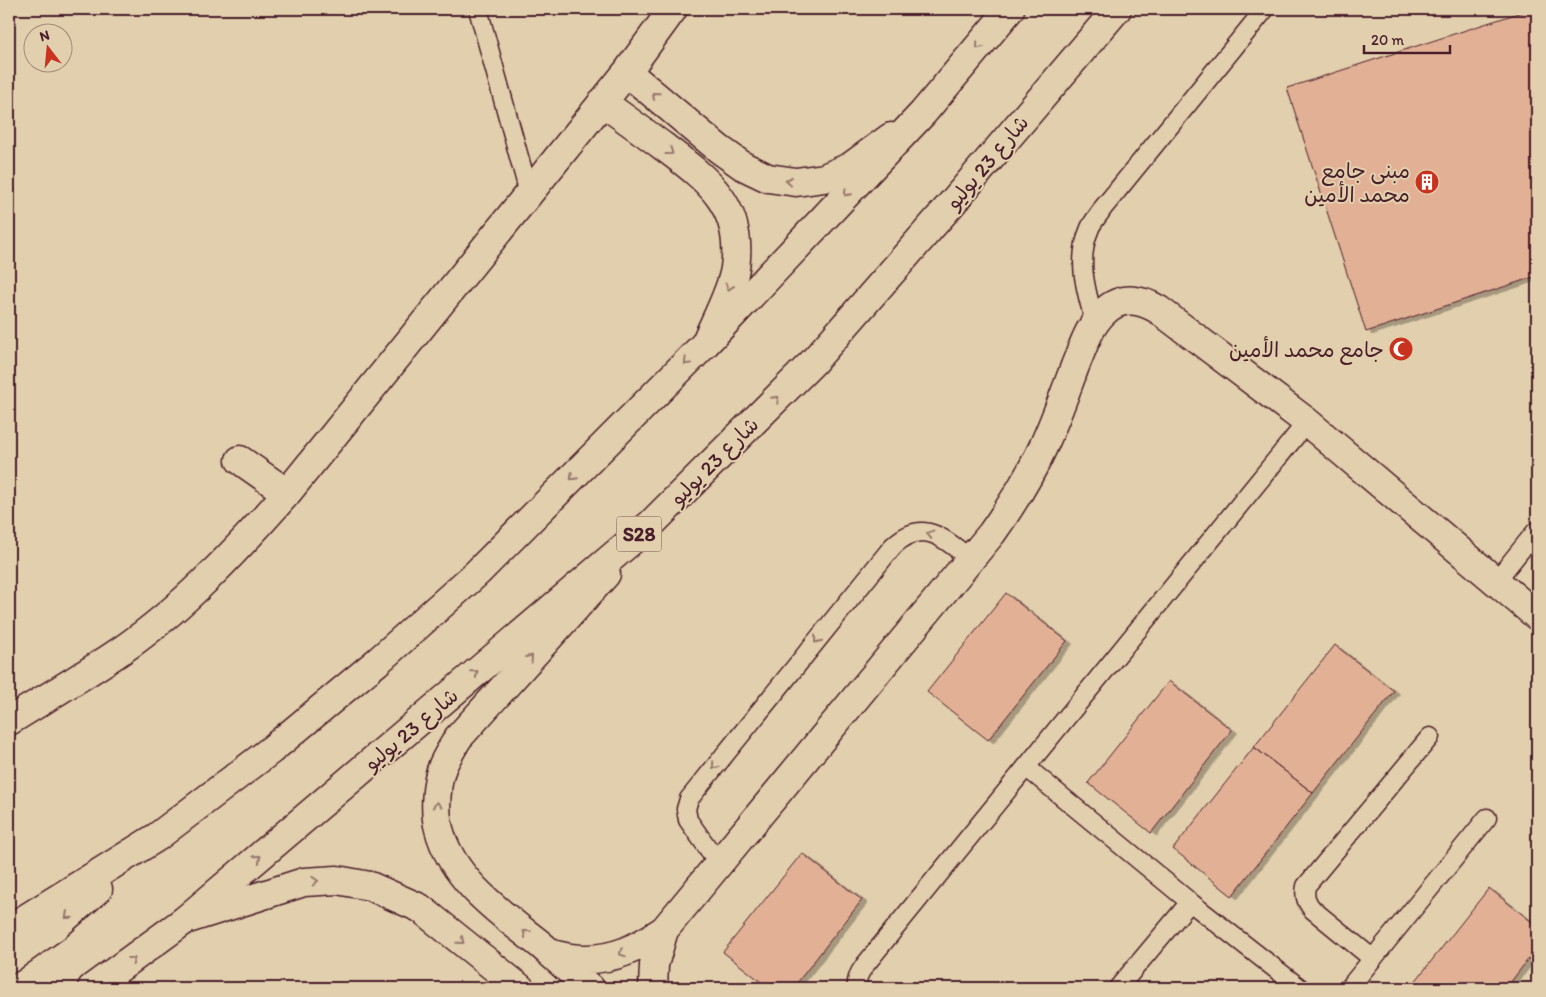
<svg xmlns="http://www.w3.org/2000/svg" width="1546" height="997" font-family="Itim,'Playpen Sans Arabic',sans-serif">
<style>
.building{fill:#e2b095;stroke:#4a1f2b;filter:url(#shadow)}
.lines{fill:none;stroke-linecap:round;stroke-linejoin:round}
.lane-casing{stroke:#4a1f2b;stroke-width:21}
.street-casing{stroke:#4a1f2b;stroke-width:31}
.primary-casing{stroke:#4a1f2b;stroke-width:31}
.lane{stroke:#e2cfad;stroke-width:18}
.street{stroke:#e2cfad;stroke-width:28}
.primary{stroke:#e2cfad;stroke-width:28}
.oneway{stroke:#96776c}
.labels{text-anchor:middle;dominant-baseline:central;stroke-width:4;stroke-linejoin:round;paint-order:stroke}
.shield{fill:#e2cfad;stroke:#785452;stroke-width:1}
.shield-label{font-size:20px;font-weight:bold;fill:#4a1f2b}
.street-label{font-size:21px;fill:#4a1f2b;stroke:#e2cfad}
.poi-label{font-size:21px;fill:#4a1f2b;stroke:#e2cfad;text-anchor:end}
</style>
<defs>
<filter id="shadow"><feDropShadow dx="5.5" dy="3" stdDeviation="0" flood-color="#0004"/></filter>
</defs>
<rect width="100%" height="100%" fill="#e2cfad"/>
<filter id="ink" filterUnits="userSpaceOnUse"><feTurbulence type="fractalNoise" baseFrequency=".02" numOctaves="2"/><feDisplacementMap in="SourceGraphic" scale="10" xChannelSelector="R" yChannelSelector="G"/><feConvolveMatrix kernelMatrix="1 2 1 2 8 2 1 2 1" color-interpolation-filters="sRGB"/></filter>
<g filter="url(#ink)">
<path class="building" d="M1531 9H1537V276L1366 332 1287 88Z
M1006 593 1067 641 988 740 927 692Z
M1335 645 1394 691 1313 793 1254 747Z
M1169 681 1232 730 1151 833 1088 783Z
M1254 747 1313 793 1232 896 1173 849Z
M802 853 862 900 793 988H769L723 952Z
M1489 888 1537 926V948L1506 988H1410Z"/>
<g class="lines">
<defs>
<path id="lane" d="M478 9 529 193
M1095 323C1086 291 1076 260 1090 228 1093 221 1099 215 1103 208L1265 9
M1495 582 1537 530
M1026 767 1190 902 1300 988
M719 864 688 820 686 809 689 799 893 546C924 517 943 539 971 559
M1373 959 1313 910C1306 902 1304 896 1306 886L1430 737
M857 988C856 979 859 973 865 965L1307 422
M1118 988 1190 902
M1349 988 1487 818"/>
<path id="street" d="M627 72 719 149 743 166 768 178 796 182 824 178 850 167 891 137
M602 102C623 117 644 132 664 147 708 180 744 206 735 268 732 290 715 321 706 342
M240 460 287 493
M9 721C46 698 85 675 122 650 184 607 237 550 287 493L627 72 673 9
M185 920 304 882 337 880 370 886 420 908 520 988
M551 954C561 956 572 959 582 959 615 960 637 948 664 930L992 533C1011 506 1029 478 1043 447 1055 421 1065 393 1075 366 1083 347 1089 326 1104 312 1121 295 1141 299 1159 310L1307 422 1537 616
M590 988C573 974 557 959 541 945 502 914 452 880 439 829 434 812 436 781 443 765 447 756 453 747 458 738L606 574
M653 988 654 965 664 930"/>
<path id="primary" d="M9 929 157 837 271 750 377 662 477 573 706 343 923 113 1010 9
M9 959 57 925 98 889
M92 988 185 920 651 524 813 362 953 202 1117 9"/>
</defs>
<use href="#lane" class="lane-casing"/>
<use href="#street" class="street-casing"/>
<use href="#primary" class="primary-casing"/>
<use href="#lane" class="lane"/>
<use href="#street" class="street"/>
<use href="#primary" class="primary"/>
</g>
<defs><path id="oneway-chevron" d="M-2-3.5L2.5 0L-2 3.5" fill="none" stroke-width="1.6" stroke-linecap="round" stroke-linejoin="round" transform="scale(1.25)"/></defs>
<g class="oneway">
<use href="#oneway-chevron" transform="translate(979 46) rotate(130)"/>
<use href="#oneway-chevron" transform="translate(655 95) rotate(-140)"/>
<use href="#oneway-chevron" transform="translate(670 152) rotate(36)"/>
<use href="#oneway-chevron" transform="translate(789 181) rotate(-174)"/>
<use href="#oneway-chevron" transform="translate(847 193) rotate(133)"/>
<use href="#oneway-chevron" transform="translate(729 287) rotate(109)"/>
<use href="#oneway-chevron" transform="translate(687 362) rotate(135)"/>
<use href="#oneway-chevron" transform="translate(776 399) rotate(-45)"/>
<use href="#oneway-chevron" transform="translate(573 477) rotate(135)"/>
<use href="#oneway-chevron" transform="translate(930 534) rotate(-165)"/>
<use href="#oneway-chevron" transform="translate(817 640) rotate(129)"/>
<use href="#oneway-chevron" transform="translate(530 658) rotate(-48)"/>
<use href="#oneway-chevron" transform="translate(475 673) rotate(-40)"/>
<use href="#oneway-chevron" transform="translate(715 766) rotate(129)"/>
<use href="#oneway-chevron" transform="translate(437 805) rotate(-93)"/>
<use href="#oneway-chevron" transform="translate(258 858) rotate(-40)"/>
<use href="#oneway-chevron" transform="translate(315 881) rotate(-3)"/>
<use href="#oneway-chevron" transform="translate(68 916) rotate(139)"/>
<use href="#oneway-chevron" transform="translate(526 933) rotate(-141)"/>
<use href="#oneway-chevron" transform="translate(461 941) rotate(39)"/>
<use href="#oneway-chevron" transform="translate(622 953) rotate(161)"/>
<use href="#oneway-chevron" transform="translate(132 960) rotate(-37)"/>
</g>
</g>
<defs>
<symbol id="building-disc" viewBox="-11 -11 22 22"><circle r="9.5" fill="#c8321e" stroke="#e2cfad"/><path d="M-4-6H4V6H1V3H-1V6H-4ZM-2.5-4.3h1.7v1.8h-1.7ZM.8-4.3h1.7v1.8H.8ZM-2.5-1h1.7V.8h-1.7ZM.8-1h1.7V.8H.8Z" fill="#fff"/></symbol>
<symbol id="mosque-disc" viewBox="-11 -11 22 22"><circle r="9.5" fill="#c8321e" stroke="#e2cfad"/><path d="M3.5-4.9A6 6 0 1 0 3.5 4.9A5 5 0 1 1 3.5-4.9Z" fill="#fff"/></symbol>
</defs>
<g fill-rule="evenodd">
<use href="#building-disc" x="1413" y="168" width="28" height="28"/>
<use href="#mosque-disc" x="1387" y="335" width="28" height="28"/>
</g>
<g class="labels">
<rect class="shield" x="616.5" y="516.5" width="45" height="35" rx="4"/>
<g class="shield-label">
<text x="639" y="534">S28</text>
</g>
<g class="street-label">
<text transform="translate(987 162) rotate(-50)">شارع 23 يوليو</text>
<text transform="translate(714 461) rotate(-45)">شارع 23 يوليو</text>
<text transform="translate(411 729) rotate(-40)">شارع 23 يوليو</text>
</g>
<g class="poi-label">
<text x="1410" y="170">مبنى جامع<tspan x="1410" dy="24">محمد الأمين</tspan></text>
<text x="1384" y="349">جامع محمد الأمين</text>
</g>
</g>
<rect width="1546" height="997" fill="none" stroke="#e2cfad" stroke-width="30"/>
<rect x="15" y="15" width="1516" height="967" fill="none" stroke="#4a1f2b" stroke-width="2" filter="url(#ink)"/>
<g transform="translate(48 48) rotate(344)"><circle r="24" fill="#e2cfad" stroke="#a58979"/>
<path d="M0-4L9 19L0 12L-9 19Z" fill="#c8321e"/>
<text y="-8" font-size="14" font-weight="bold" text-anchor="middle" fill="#4a1f2b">N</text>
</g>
<path d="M1364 45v8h86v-8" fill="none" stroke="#4a1f2b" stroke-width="2.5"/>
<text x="1371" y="45" font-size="15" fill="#4a1f2b" stroke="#e2cfad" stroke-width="4" paint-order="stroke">20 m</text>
</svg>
